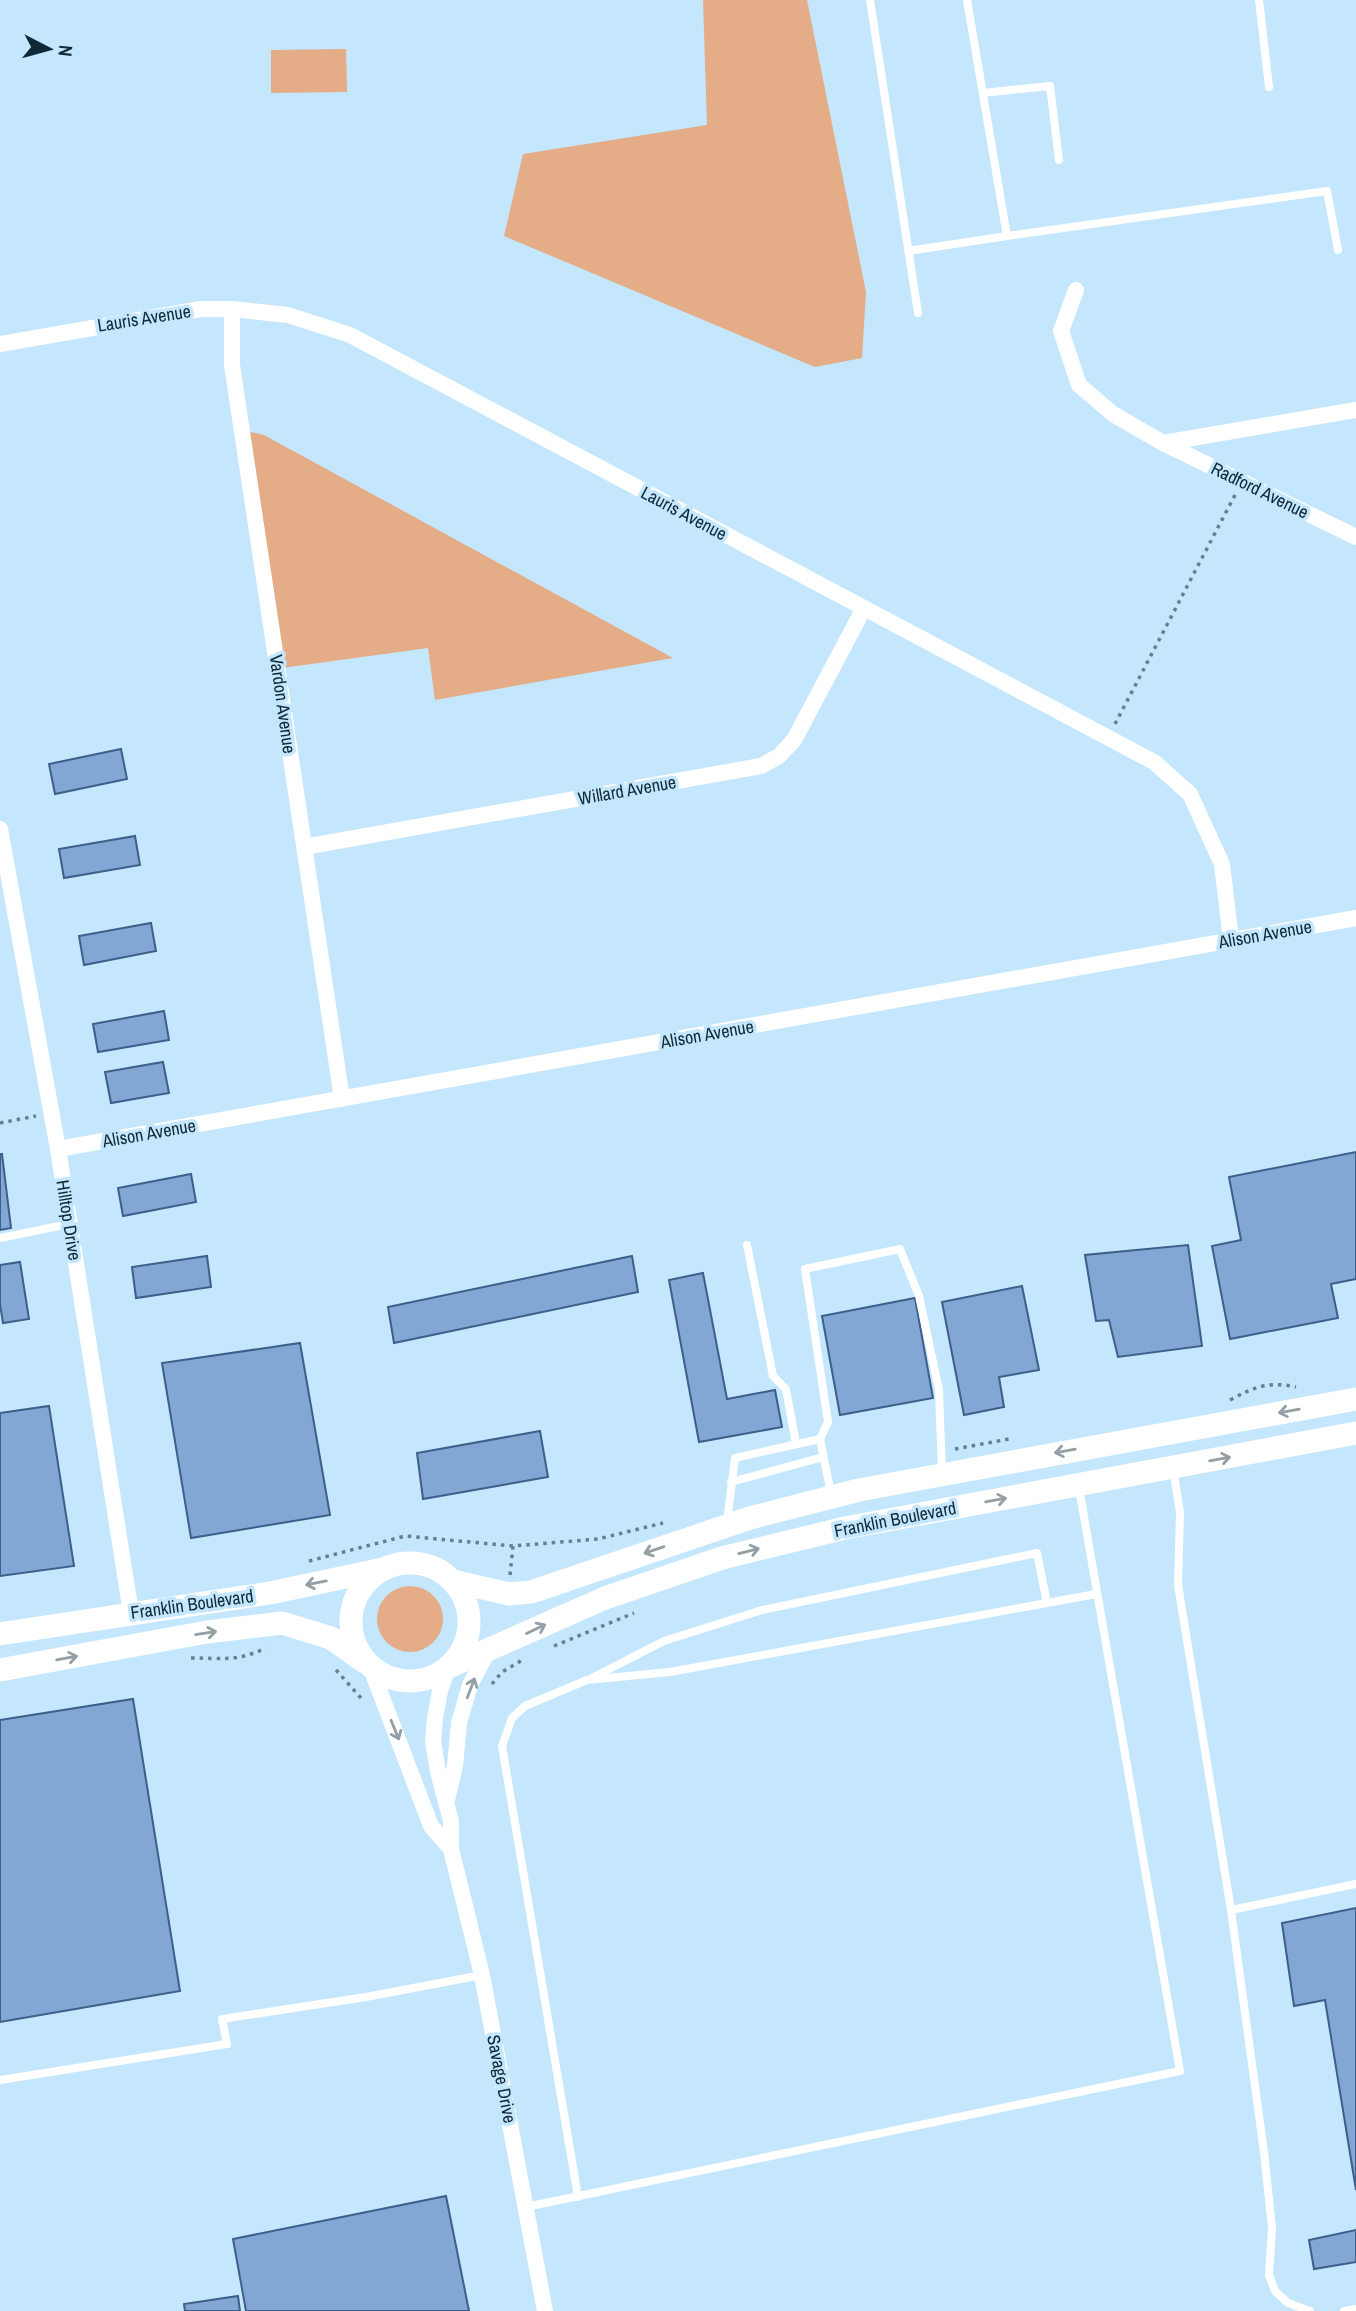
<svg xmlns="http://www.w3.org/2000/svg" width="1356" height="2311" font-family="'Archivo Narrow',sans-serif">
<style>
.green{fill:#e4ac87}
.building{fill:#82a7d5;stroke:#3d5f89;stroke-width:2}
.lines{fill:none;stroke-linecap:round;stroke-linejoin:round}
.path{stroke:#638192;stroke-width:3.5;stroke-dasharray:3.5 5;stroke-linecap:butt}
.service{stroke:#fff;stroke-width:8}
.minor{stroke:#fff;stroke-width:16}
.secondary{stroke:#fff;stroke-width:23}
.oneway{stroke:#939fa5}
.labels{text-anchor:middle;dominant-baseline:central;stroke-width:7;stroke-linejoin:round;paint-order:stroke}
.street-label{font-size:18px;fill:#102936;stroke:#c4e7fd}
</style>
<rect width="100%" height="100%" fill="#c4e7fd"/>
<path class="green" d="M703 0H807L866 292 862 358 815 367 504 236 523 154 707 125Z
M346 49 347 92 271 93V50Z
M238 429 264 435 673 658 435 700 428 648 282 668Z
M377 1619a33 33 0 1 1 66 0a33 33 0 1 1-66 0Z"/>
<path class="building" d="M121 749 127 779 55 794 49 764Z
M135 836 140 865 64 878 59 849Z
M151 923 156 951 84 965 79 936Z
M164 1011 169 1040 98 1052 93 1024Z
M163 1062 169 1093 111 1103 105 1072Z
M1356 1152V1279L1331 1284 1338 1318 1230 1339 1212 1246 1241 1240 1229 1177Z
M0 1154H2L11 1228 0 1230Z
M191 1174 196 1202 123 1216 118 1188Z
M1188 1245 1202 1346 1118 1357 1109 1320 1096 1321 1085 1255Z
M207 1256 211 1287 136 1298 132 1267Z
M632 1256 638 1292 394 1343 388 1307Z
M20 1262 29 1319 3 1323 0 1304V1265Z
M703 1273 727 1399 775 1390 782 1427 699 1442 669 1280Z
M1022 1286 1039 1370 999 1377 1004 1407 964 1415 942 1302Z
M915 1298 933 1398 840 1415 822 1316Z
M300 1343 330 1515 191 1538 162 1363Z
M49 1406 74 1566 0 1576V1413Z
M540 1431 548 1477 423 1499 417 1453Z
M133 1699 180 1991 0 2022V1720Z
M1356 1908V2190L1325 2000 1294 2006 1282 1923Z
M446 2196 469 2311H246L233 2239Z
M1356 2230V2262L1314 2269 1309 2240Z
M238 2296 240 2311H185L184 2304Z"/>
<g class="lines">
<path class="path" d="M1115 724 1235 495
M0 1123 36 1116
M1230 1400C1254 1387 1269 1381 1296 1387
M955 1449 1009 1439
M309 1561 405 1536 513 1546 598 1539 663 1523
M510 1575 513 1546
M554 1646 634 1613
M191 1658C223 1658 236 1662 266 1648
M336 1670 361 1698
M492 1684 502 1672 524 1659"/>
<path class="service" d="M870 0 918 313
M967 0 1007 236 1327 191 1338 250
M1259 0 1269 87
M983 93 1050 86 1059 160
M908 251 1007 236
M0 1238 69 1224
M747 1245 773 1376 786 1389 796 1444
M820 1439 828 1422 805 1269 900 1249 919 1296 939 1390 942 1473
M1173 1469 1180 1512 1178 1585 1231 1910 1264 2152 1272 2228 1269 2275 1275 2291 1288 2303 1310 2311
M731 1482 823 1457
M727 1522 735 1458 820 1439 831 1494
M592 1678 664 1641 762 1610 1037 1553 1047 1603
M1231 1910 1356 1884
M0 2080 227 2044 222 2019 366 1997 482 1975
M578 2197 502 1746 512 1718 525 1706 587 1680 670 1672 1096 1594
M526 2207 1180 2071 1079 1488
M1344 2311 1356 2309"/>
<path class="minor" d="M1076 290 1061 331 1079 385 1113 414 1163 443 1356 537
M232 309V365L342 1099
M0 344 201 309H232L288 315 350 335 1154 762 1190 794 1222 864 1231 940
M1163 443 1356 410
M0 829 58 1149 131 1613
M304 847 761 766 779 756 794 740 864 608
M58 1149 1356 918
M370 1666 431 1826 451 1849
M447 1670 440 1691 435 1718 433 1741 438 1772 451 1821V1849L482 1975 545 2311
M447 1800 455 1766 459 1723 470 1685 488 1651"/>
<path class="secondary" d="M351 1622a59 59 0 1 1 118 0a59 59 0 1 1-118 0Z
M453 1581 509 1594 531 1592 750 1518 859 1490 1356 1399
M0 1634 270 1593 383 1569
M451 1666 605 1598 722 1558 845 1528 1356 1433
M0 1670 207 1632 282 1623 331 1638 365 1662"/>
</g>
<defs><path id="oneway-shaft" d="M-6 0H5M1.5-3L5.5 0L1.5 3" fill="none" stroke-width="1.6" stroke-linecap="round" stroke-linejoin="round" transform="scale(1.75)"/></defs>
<g class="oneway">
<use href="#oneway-shaft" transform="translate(1289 1411) rotate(170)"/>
<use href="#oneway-shaft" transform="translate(1065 1451) rotate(170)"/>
<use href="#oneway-shaft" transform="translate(1220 1459) rotate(-10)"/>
<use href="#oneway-shaft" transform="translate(996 1500) rotate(-10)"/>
<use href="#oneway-shaft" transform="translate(654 1550) rotate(161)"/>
<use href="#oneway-shaft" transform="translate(749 1551) rotate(-14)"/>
<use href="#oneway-shaft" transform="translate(316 1583) rotate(169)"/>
<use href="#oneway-shaft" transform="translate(536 1629) rotate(-26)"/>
<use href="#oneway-shaft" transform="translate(206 1633) rotate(-9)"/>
<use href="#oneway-shaft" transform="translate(67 1658) rotate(-10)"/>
<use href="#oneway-shaft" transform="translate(471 1688) rotate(-69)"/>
<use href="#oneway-shaft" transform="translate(395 1730) rotate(68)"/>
</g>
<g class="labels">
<g class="street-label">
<text transform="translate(144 318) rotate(-9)">Lauris Avenue</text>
<text transform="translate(1260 490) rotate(26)">Radford Avenue</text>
<text transform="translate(684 513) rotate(28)">Lauris Avenue</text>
<text transform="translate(283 704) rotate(82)">Vardon Avenue</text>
<text transform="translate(627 790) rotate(-10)">Willard Avenue</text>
<text transform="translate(1265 934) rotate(-10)">Alison Avenue</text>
<text transform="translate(707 1034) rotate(-10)">Alison Avenue</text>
<text transform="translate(149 1133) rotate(-10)">Alison Avenue</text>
<text transform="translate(69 1220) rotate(81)">Hilltop Drive</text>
<text transform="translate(895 1519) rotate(-11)">Franklin Boulevard</text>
<text transform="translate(192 1604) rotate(-8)">Franklin Boulevard</text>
<text transform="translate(502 2079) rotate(79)">Savage Drive</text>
</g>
</g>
<g transform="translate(49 49) rotate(96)" stroke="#c4e7fd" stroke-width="5" paint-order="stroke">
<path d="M0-5L12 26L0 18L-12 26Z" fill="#102936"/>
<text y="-10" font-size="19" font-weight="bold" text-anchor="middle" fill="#102936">N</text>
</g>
</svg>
